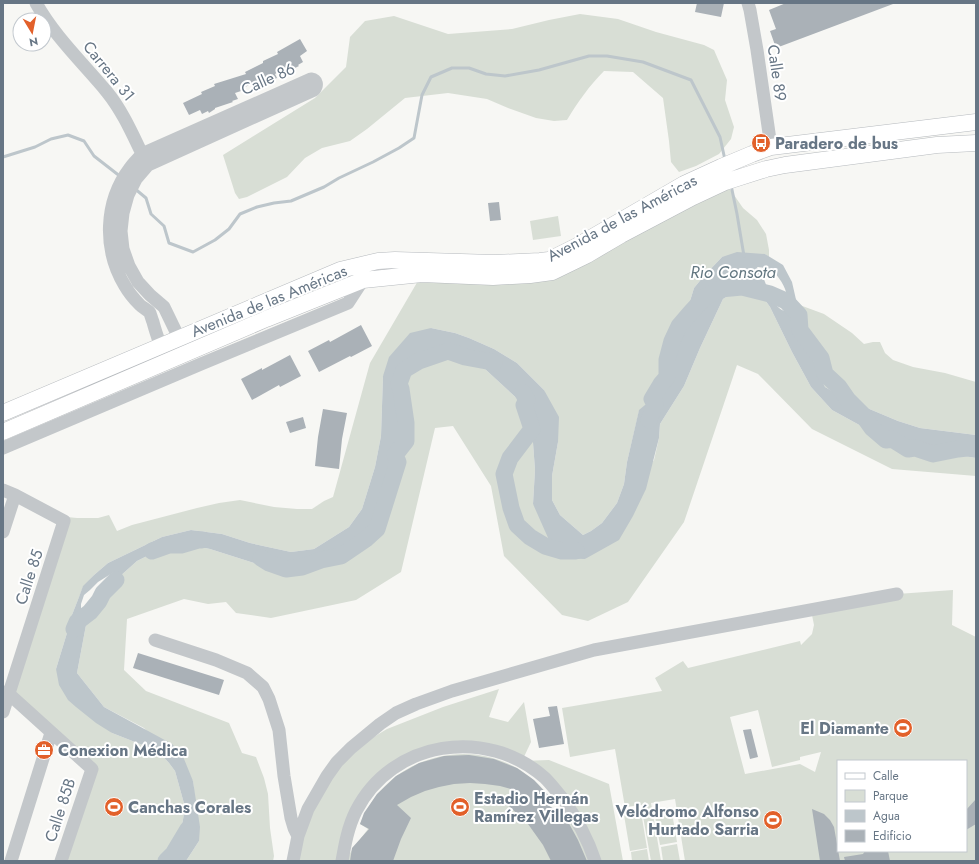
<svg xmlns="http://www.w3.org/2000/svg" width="979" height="864" font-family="Jost,sans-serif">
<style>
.green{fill:#d8ded5;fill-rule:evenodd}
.water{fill:#bdc6cb;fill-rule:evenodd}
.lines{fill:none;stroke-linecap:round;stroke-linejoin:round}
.stream{stroke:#bdc6cb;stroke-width:3}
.river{stroke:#bdc6cb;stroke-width:17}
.building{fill:#aab1b7}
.major-casing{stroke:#b6babe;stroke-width:17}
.minor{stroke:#c3c7ca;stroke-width:13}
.major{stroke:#fff;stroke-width:16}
.labels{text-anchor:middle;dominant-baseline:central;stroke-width:4;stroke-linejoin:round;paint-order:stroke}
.street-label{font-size:16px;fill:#677685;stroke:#fff}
.poi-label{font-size:16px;font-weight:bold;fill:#677685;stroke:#fff;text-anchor:start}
.water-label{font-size:17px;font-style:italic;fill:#637781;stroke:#fff}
</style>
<rect width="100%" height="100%" fill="#f7f7f4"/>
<path class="green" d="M580 14 618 19 656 32 704 45 714 50 727 80 725 100 734 127 731 139 719 154 696 166 679 172 671 162 669 141 663 98 633 72 604 71C589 86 578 102 567 120L554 121 536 118 508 108 487 99 448 93 405 98 367 129 350 141 322 148 305 158 287 177 247 197 239 199 235 193 223 155 315 98 346 67 350 37 365 21 394 16 448 34 512 29 549 20Z
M725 182 743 208 757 220 766 234 769 250V257L765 254 722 257 703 277 694 288 667 377 652 399 639 411 627 462 624 484 617 503 602 523 591 531 583 535 560 515 552 500V476L558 442 544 390 517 363 494 349 469 338 455 333 431 328 383 376 381 436 375 467 362 509 349 527 314 549 291 552 250 543 222 534 191 530 162 537 108 563 94 575 83 587 70 620 67 633 56 669 112 733 158 751 169 763 175 771 185 807 179 845 169 861H61L92 769 3 692 67 517 77 518H98L109 515 117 531 132 525 197 508 219 503 240 500 274 507 297 509H312L324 501 333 497 370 363 422 274 493 277Z
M558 216 561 236 533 240 530 221Z
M742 287 758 290 770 307 792 352 811 387 832 410 863 427 892 439 915 448 976 458V476L892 469 812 429 758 374 737 365 684 522 628 602 588 621 562 615 504 556 491 486 453 426 435 428 401 572 356 600 271 618 236 613 226 602 208 604 184 599 127 619 124 670 146 691 229 723 242 753 256 757 264 778 268 794 270 828 274 856 273 861H186L199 841 193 781 144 728 104 707 77 673 86 625 96 609 118 578 137 561 169 545 196 546 210 549 254 563 270 567H302L318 566 328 563 341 556 366 539 377 529 392 479 399 434V384L404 370 431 350 448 351 473 358 524 405 532 429 535 470 533 504 585 559 654 460 659 438 660 424 684 386 700 348 723 299Z
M797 304 824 314 852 333 864 344 873 342H880L885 353 893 360 913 367 945 373 976 382V435L920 428 898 421 848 400 825 387 800 330Z
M953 590 952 625 976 637V861H685L675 799 651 803 661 861H651L641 805 625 807 615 749 570 757 562 708 662 691 655 678 683 661 688 668 800 641 801 645 812 634 814 625 811 610 897 594ZM758 710 772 767 800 760V757L821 752 815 772 800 764 745 774 730 717ZM838 761H966V851H838Z
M499 689 489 717 508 722 524 702 531 742 522 761 549 760 609 784 623 861H345L354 847 368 829 360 824C366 810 374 797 385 786 419 752 474 744 515 767 529 775 540 785 550 797L546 805 565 816 574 823 552 785 496 751H428L371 788 342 861H299L301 842 312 810 340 765 372 738 387 729 443 707Z
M671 807 677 842 660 845 654 810Z
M641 812 647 848 630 851 624 815Z
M677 844 680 861H663L661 847Z
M647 849 649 861H632L631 852Z"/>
<path class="water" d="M737 252 765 254 783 265 792 282 797 304 800 330 825 387 848 400 898 421 920 428 976 435V458L915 448 892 439 863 427 832 410 811 387 792 352 770 307 758 290 742 287 723 299 700 348 684 386 660 424 659 438 646 489 633 516 619 540 585 559 557 558 533 504 535 470 532 429 524 405 473 358 448 351 430 350 404 370 399 384V434L392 479 377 529 366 539 341 556 328 563 318 566 302 567H270L254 563 210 549 196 546 169 545 137 561 118 578 96 609 86 625 77 673 104 707 172 744 182 754 193 781 200 827 199 841 186 861H169L179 845 185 807 175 771 169 763 158 751 112 733 96 723 76 707 68 700 59 685 56 669 67 633 70 620 79 597 83 586 94 575 108 563 162 537 191 530 222 534 250 543 291 552 314 549 349 527 362 509 375 467 381 436 383 376 389 357 410 333 431 328 455 333 469 338 494 349 517 363 544 390 559 417 558 442 552 476V500L560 515 583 535 591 531 602 523 617 503 624 484 627 462 639 410 652 399 667 377 694 288 703 277 722 257ZM757 267C759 267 766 268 769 269 776 272 784 284 786 292 787 298 786 305 784 311 771 305 768 287 762 275 761 272 758 270 757 267ZM114 572C107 588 98 605 85 616L81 612V604L84 595 90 590 98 582Z"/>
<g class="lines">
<path class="stream" d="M3 157 35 147 51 139 68 135 84 141 94 156 121 177
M731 185 737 214 744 256
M134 188 146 198 151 214 164 226 169 243 193 252 215 240 229 229 240 214 257 207 274 203 291 201 324 187 339 178 373 162 399 148 414 138 422 95 431 77 452 68H469L486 74 505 76 539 70 589 56H607L643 62 691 80 720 137 725 160"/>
<path class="river" d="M523 393 527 400 524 405 532 429 510 458 504 474 511 508 517 525 530 537 545 546 562 551H576
M649 420 655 404 652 399 661 384 667 377V360L672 341 679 326 691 312 704 298 720 289 742 287 770 294 786 301 799 315 800 330 821 358 825 374 839 387 848 400 862 414 872 428 886 440 892 439 908 449 915 448 933 454 958 449 976 447
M152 551 169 545H181L198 540H202
M261 558 269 563 286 569 302 567 321 560 341 556 366 539 377 529 398 462 395 455 406 441V423L401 389 399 384 404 370 419 361 448 351 465 357 492 362 494 363
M74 629 77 622 90 612 99 601 103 593 116 580
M166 861 173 854 188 829"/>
</g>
<path class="building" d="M697 3H724L721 17 695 12Z
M786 3H892L893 4 776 48 770 31 776 29 769 10Z
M300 39 307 51 300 56 303 62 298 65 299 66 291 70 289 67 282 70 275 74 277 78 270 81V80L263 83 261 79 243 88 244 90 235 93 238 99 232 101 233 102 215 108V109L209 113 208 111 202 114 200 110 189 115 183 103 202 94 201 92 215 86 214 84 246 74 245 72 263 63V61L278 54 277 52Z
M499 202 501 220 490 221 488 203Z
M361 325 372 346 351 357 350 356 319 372 308 351 329 340 330 342Z
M290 355 301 376 280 387 279 385 252 400 241 379 262 368V370Z
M323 409 347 413 342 439 339 469 315 466 318 437Z
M303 417 306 428 290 433 286 422Z
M138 653 224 680 219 695 133 668Z
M557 706 564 744 539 748 533 719 550 716 548 707Z
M751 729 758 757 750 759 743 730Z
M469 755 494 759 517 768 534 780 550 797 546 804 564 815 566 818 578 840 587 861H551L543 845 528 824 509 806 515 790 500 786 485 784 470 783 454 784 439 787 425 791 411 797 397 805 411 818 401 839 393 861H350L352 848 369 829 360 824 364 813 377 794 396 776 419 763 444 756Z
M976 799V824L966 830V810Z
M812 809 824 814 830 820 834 827 840 861H820Z
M865 851H888L890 861H845L844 857 863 854Z"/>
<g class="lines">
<defs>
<path id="major" d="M3 413 340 270 378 261 395 260 494 263 540 261 549 260 577 246 684 184 721 167 752 154 771 147 976 122
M3 432 266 319 363 280 422 274 493 277 530 275 552 272 587 255 621 235 693 197 725 182 766 169 785 165 937 145 976 143"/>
</defs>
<use href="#major" class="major-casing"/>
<path class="minor" d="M36 3C55 37 83 63 107 92 124 113 134 138 146 162
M748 3 750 10 757 50 771 147
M160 345C158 338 155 330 153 322 152 320 151 316 150 313 148 310 143 308 140 305 135 300 129 293 125 286 103 250 104 202 130 168 133 163 138 159 142 154L311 79C317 80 318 85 314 90L148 165 136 179 128 195 123 213 121 231 123 249 129 266 138 282 150 295 164 307 179 338
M3 448 201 364 348 303 363 280
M3 490 15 495 64 521 3 712
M3 532 15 495
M155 640 216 660 247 673 263 687 269 699 279 730 284 776 291 818 294 828 298 836
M3 692 9 694 92 769 61 861
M11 861 51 733
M293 861 298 836 308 809 327 776 337 762 351 748 380 724 396 713 416 704 452 691 594 650 897 594
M342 861C345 844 348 827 356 811 392 740 487 726 545 778 552 785 557 792 563 799 578 820 587 837 595 861"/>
<use href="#major" class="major"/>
</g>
<defs>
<symbol id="bus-disc" viewBox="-11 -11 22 22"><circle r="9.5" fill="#e2602a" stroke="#fff"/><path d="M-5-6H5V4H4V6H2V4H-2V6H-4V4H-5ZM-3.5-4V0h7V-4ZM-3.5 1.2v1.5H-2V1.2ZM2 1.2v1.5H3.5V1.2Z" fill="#fff"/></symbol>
<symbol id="stadium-disc" viewBox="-11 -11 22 22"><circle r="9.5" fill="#e2602a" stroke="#fff"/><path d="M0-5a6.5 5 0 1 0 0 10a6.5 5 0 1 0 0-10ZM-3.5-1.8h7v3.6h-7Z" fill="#fff"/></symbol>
<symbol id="office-disc" viewBox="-11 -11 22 22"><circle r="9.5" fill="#e2602a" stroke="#fff"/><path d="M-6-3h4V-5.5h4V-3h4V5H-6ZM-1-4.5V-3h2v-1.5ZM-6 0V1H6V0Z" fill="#fff"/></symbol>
</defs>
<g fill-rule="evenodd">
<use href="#bus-disc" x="750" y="132" width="22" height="22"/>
<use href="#stadium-disc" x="892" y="717" width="22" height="22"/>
<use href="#office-disc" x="33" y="739" width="22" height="22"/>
<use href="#stadium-disc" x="103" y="796" width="22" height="22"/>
<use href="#stadium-disc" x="449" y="796" width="22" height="22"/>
<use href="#stadium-disc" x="762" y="809" width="22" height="22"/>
</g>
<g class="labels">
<g class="street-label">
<text transform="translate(109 71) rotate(51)">Carrera 31</text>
<text transform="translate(777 73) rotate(82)">Calle 89</text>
<text transform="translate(268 79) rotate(-24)">Calle 86</text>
<text transform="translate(622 218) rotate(-28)">Avenida de las Américas</text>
<text transform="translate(269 301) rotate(-22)">Avenida de las Américas</text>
<text transform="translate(29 577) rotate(-72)">Calle 85</text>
<text transform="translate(60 810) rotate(-72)">Calle 85B</text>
</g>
<g class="poi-label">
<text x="775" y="143">Paradero de bus</text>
<text x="889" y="728" text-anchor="end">El Diamante</text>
<text x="58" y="750">Conexion Médica</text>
<text x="474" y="798">Estadio Hernán<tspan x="474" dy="18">Ramírez Villegas</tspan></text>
<text x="128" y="807">Canchas Corales</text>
<text x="759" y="811" text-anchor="end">Velódromo Alfonso<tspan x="759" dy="18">Hurtado Sarria</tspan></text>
</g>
<g class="water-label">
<text x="733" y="272">Rio Consota</text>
</g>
</g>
<rect width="979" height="864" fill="none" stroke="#677685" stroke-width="8"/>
<rect x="837" y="760" width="130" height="92" fill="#ffffff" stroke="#c2c8ce"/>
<rect x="845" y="773" width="20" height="6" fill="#ffffff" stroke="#c2c8ce"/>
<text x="873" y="780" font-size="12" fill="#677685">Calle</text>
<rect x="845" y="790" width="20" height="12" fill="#d8ded5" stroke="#c2c8ce"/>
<text x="873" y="800" font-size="12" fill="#677685">Parque</text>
<rect x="845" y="810" width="20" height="12" fill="#bdc6cb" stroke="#c2c8ce"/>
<text x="873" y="820" font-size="12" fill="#677685">Agua</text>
<rect x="845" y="830" width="20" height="12" fill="#aab1b7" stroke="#c2c8ce"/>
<text x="873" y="840" font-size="12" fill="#677685">Edificio</text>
<g transform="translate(32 32) rotate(170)"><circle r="19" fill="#ffffff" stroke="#c2c8ce"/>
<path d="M0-3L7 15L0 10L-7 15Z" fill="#e2602a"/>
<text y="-6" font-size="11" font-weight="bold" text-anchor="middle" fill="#677685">N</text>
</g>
</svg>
